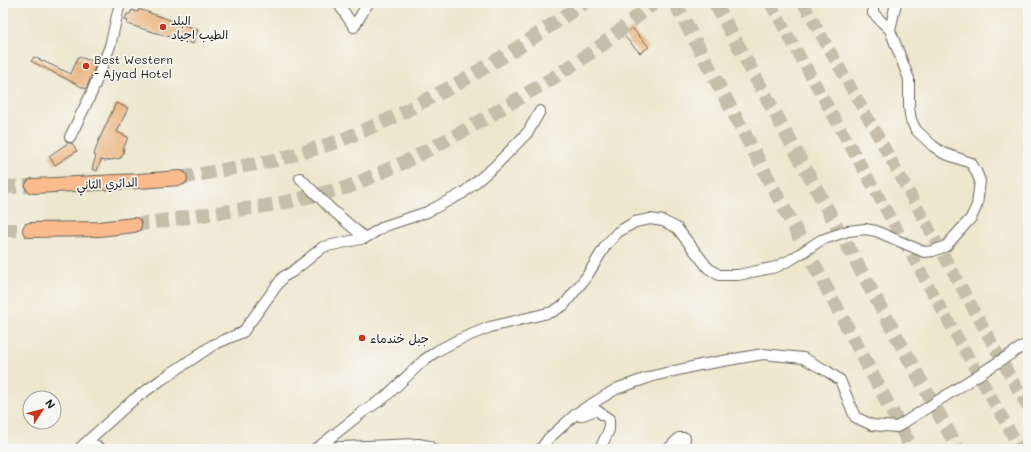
<svg xmlns="http://www.w3.org/2000/svg" width="1031" height="452" font-family="Mali,'Playpen Sans Arabic',sans-serif">
<style>
.building{fill:url(#building-hatch)}
.lines{fill:none;stroke-linecap:round;stroke-linejoin:round}
.major-tunnel{stroke:#c4beaa;stroke-width:12;stroke-dasharray:12 6;stroke-linecap:butt}
.highway-tunnel{stroke:#c4beaa;stroke-width:14;stroke-dasharray:14 7;stroke-linecap:butt}
.minor-casing{stroke:#66635a;stroke-width:12}
.highway-casing{stroke:#66635a;stroke-width:16}
.minor{stroke:#fff;stroke-width:10}
.highway{stroke:#fbbb8d;stroke-width:14}
.poi-dot{fill:#c8321e;stroke:#f6f6f2;stroke-width:1.5}
.labels{text-anchor:middle;dominant-baseline:central;stroke-width:3.5;stroke-linejoin:round;paint-order:stroke}
.poi-label{font-size:12px;fill:#1c1c1c;stroke:#f6f6f2;text-anchor:start}
.street-label{font-size:12px;fill:#1c1c1c;stroke:#f6f6f2}
</style>
<defs>
<pattern id="building-hatch" width="6" height="6" patternUnits="userSpaceOnUse"><rect width="6" height="6" fill="#efb87e"/><path d="M-1 1l2-2M0 6l6-6M5 7l2-2" fill="none" stroke="#cc9e6c"/></pattern>
</defs>
<rect width="100%" height="100%" fill="#f6f6f2"/>
<filter id="ink" filterUnits="userSpaceOnUse"><feTurbulence type="fractalNoise" baseFrequency=".025" numOctaves="2"/><feDisplacementMap in="SourceGraphic" scale="8" xChannelSelector="R" yChannelSelector="G"/><feConvolveMatrix kernelMatrix="1 2 1 2 8 2 1 2 1" color-interpolation-filters="sRGB"/></filter>
<filter id="wash" filterUnits="userSpaceOnUse"><feTurbulence type="fractalNoise" baseFrequency=".012" numOctaves="4" result="noise"/><feDisplacementMap in="SourceGraphic" scale="16" xChannelSelector="R" yChannelSelector="G"/><feGaussianBlur stdDeviation="0.9" result="paint"/><feColorMatrix in="noise" values="0 0 0 0 0 0 0 0 0 0 0 0 0 0 0 0 0 1.4 0 .05"/><feComposite in="paint" operator="in"/></filter>
<g filter="url(#wash)">
<rect width="100%" height="100%" fill="#eee7ce"/>
<g id="blocks">
<path class="building" d="M139 9 198 30 193 44 127 24 128 21 125 20 127 14H130L132 10 138 12Z
M632 28 649 47 640 53 623 35Z
M34 57 71 74 78 57 97 62 86 89 31 61Z
M116 103 128 108 117 132 128 137 123 150 124 151 121 158 105 161 101 160 97 171 92 169 96 156 94 155 98 142Z
M68 143H72L77 151 55 165 49 156Z"/>
</g>
</g>
<g filter="url(#ink)">
<use href="#blocks" fill-opacity="0" stroke="#66635a" stroke-width="1"/>
<g class="lines">
<path class="major-tunnel" d="M770 3 1020 449
M803 3 868 118 1028 408"/>
<path class="highway-tunnel" d="M675 3 912 449
M715 3 958 449
M180 178 276 160 337 142 390 119 455 85 519 47 584 3
M3 187 33 186
M134 225 278 204 348 187 405 162 469 128 553 78 602 45 654 3
M3 230H30"/>
<defs>
<path id="minor" d="M338 3 354 27 368 3
M873 3V13L890 30
M70 137 92 92 110 46 120 3
M300 178 331 209 365 238
M580 416 596 410 609 419V430L600 449
M81 447 133 400 161 380 213 345 243 332 283 277 292 272 323 247 365 238 385 226 427 212 463 193 495 166 528 132 540 111
M80 448 94 445 101 449
M316 448 418 444 429 446 432 449
M316 449 364 411 384 398 424 360 437 351 458 340 490 327 552 312 564 305 587 276 606 245 618 232 635 222 650 219 663 221 677 228 708 268 719 275H738L776 267 792 259 821 240 848 231 865 229 876 231 924 252 933 251 946 246 971 218 977 205 980 181 976 171 971 163 943 153 933 146 916 130 911 120 909 108V79L890 30 896 3
M541 449 548 439 577 413 616 389 653 376 700 365 763 354 803 358 827 371 840 380 855 417 872 425 897 427 1028 343
M668 449 679 438H685L683 449"/>
<path id="highway" d="M33 186 139 181 180 178
M30 230 99 229 134 225"/>
</defs>
<use href="#minor" class="minor-casing"/>
<use href="#highway" class="highway-casing"/>
<use href="#minor" class="minor"/>
<use href="#highway" class="highway"/>
</g>
</g>
<g class="poi-dot">
<circle cx="163" cy="27" r="4"/>
<circle cx="86" cy="66" r="4"/>
<circle cx="362" cy="338" r="4"/>
</g>
<g class="labels">
<g class="poi-label">
<text x="171" y="20">البلد<tspan x="171" dy="14">الطيب اجياد</tspan></text>
<text x="94" y="59">Best Western<tspan x="94" dy="14">- Ajyad Hotel</tspan></text>
<text x="370" y="338">جبل خندماء</text>
</g>
<g class="street-label">
<text transform="translate(107 183) rotate(-3)">الدائري الثاني</text>
</g>
</g>
<rect width="1031" height="452" fill="none" stroke="#f6f6f2" stroke-width="16"/>
<g transform="translate(42 410) rotate(54)"><circle r="19" fill="#f6f6f2" stroke="#9f9f9c"/>
<path d="M0-3L7 15L0 10L-7 15Z" fill="#c8321e"/>
<text y="-6" font-size="11" font-weight="bold" text-anchor="middle" fill="#1c1c1c">N</text>
</g>
</svg>
